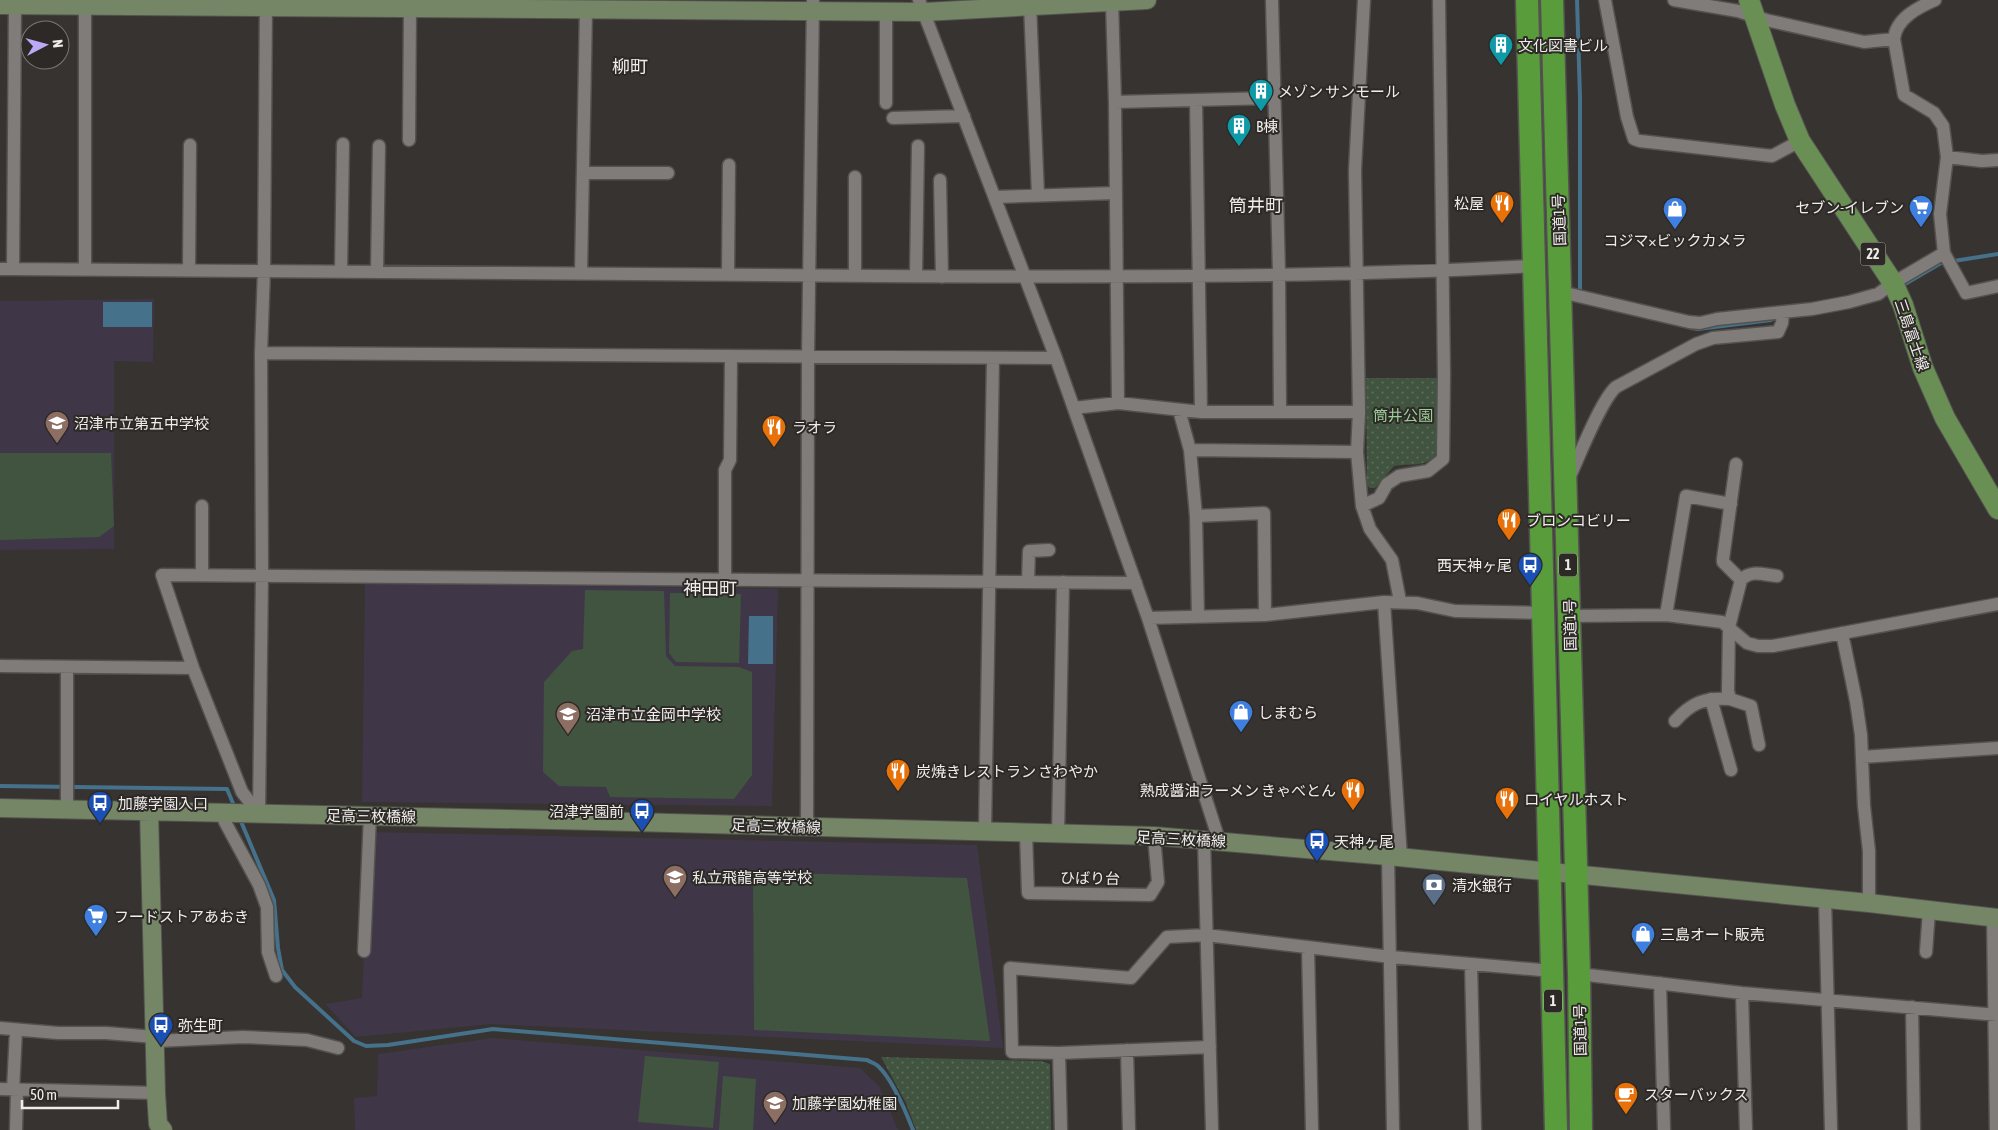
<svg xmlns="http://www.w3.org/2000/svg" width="1998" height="1130" font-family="'Asap Condensed','Noto Sans JP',sans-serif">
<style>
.education{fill:#3f3748}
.grass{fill:url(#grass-dots)}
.garden{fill:#415440}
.water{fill:#46718b}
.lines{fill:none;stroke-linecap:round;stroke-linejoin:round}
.stream{stroke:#46718b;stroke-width:4}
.street-casing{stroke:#54524f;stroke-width:15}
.secondary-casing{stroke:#54524f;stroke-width:20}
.primary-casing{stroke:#54524f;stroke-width:22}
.highway-casing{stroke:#54524f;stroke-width:25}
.street{stroke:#807c79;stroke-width:12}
.secondary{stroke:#748666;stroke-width:18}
.primary{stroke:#698f54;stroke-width:20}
.highway{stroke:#599c3b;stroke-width:22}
.labels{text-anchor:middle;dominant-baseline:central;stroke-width:4;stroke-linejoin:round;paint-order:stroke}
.shield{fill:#2c2926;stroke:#b4b2b0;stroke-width:1}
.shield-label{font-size:14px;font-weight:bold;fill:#efedeb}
.poi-label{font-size:15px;fill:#efedeb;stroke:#2c2926;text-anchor:start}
.street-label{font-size:15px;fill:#efedeb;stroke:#2c2926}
.park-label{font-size:15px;fill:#9dd099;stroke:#2c2926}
.quarter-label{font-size:18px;fill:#efedeb;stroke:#2c2926}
</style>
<defs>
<pattern id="grass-dots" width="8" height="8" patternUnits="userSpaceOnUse" patternTransform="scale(1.25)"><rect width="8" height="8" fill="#415440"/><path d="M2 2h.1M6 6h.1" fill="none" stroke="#5d6d5c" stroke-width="1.8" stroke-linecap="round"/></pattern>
</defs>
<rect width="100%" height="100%" fill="#363330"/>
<path class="education" d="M154 299 153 362 114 361V549L0 550V301Z
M365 583 778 589 772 806 362 802Z
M369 832 977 845 1003 1048 491 1024 356 1037 325 1004 362 998Z
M493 1038 860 1068 879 1086 898 1130H355L354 1098 377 1096 378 1054Z"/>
<path class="grass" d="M1366 378H1439L1437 454C1425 468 1410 463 1394 466L1375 488H1370L1367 485Z
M881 1057 1041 1061 1050 1064 1051 1130H916L906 1103Z"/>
<path class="garden" d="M0 453H111L114 526 99 537 0 540Z
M585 590 664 591 666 656 675 666 739 667 752 672V775L734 799 610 797 606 787 559 786 543 772 544 682 572 651 583 649Z
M670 593 741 594 739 663 676 662 669 653Z
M753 872 967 878 990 1041 754 1030Z
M645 1056 719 1062 713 1128 638 1122Z
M723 1076 756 1079 753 1130H719Z"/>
<path class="water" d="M103 302H152V327H103Z
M749 616H773V664H748Z"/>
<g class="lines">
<path class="stream" d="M1577 0 1580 97V295
M1900 287 1941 263 1998 254
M1691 328 1698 329 1771 320
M0 786 227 789 235 808
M240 819 274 900 278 948 282 970 295 987 354 1041 366 1046 388 1045 493 1029 867 1060C870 1062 875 1063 878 1066 892 1079 906 1112 913 1130"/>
<defs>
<path id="street" d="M919 0 1056 358 1148 618 1219 840
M1272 0 1279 273 1280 412
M1364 0 1355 170 1359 412 1357 452 1362 506 1370 529 1392 560 1400 601
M1605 0 1627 117 1634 139 1640 141 1772 156 1800 141
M1674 0 1738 11 1766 20 1864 42 1894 39C1896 18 1919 7 1935 0
M1112 2 1115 102 1118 403
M1030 5 1038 195
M1196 101 1201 412
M1115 102 1275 98
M886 103V11
M893 118 964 116
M409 140 410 8
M1947 157 1982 161 1998 160
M583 173H668
M940 180 942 277
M995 197 1116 193
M1944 253 1966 293 1998 286
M0 269C293 270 586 275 878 276 1097 277 1315 278 1533 266
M13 269 15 5
M85 270V5
M189 270 190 145
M341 271 343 144
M377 271 379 146
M581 273 586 9
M728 275 729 165
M855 276V177
M916 276 918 146
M1561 292 1689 322 1700 323 1717 319 1812 309 1849 302 1878 294 1893 283 1944 253 1940 214 1947 157 1943 126 1934 113 1904 95 1894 39
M261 353 1056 358
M1074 408 1118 403 1201 412H1359
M1179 410 1190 450 1357 452
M1190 450 1196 516 1198 617
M1736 464 1723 559V562L1741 580
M1569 478C1579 457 1601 400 1616 387L1696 344 1713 338 1778 332 1782 323 1783 312
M1362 506 1379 498 1387 484 1399 476 1428 471 1443 459 1444 375 1439 0
M1196 516 1264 513 1265 615
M202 575V506
M725 579V470L730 460 731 357
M1028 582 1029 551 1049 550
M1384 602 1401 858
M1666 615 1686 496 1731 504
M1570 616 1666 615 1722 622 1747 643 1758 646H1773L1998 604
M1148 618 1265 615 1384 602 1417 603 1455 611 1543 613
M1842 633 1856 701 1861 735 1864 806 1869 851V903
M0 666 193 668 242 792 259 814
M193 668 162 575 1136 583
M1711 699 1731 770
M1675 721C1691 703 1705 697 1730 699
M1759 745 1751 706 1730 699 1728 691 1729 627 1741 580C1751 569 1764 575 1777 576
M1862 757 1998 748
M67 810V667
M222 813 225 822 259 885 267 907 268 952 276 976
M259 814 262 574 261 353 264 270 266 0
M807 827 808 357 813 0
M985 831 993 358
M1026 833 1028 893 1150 895 1158 882 1154 836
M1058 834 1063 582
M1204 840 1212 1130
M1388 856 1393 1130
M1825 899 1831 1130
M1993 918 1996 1130
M1308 947 1312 1130
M364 951 370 816
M1926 952 1929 911
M1471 964 1475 1130
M1579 974 1742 993 1998 1015
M1660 983 1664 1130
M1742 993 1746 1130
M1912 1007 1914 1130
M0 1028 58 1033H106L155 1037
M156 1041 243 1037 307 1040 338 1048
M1210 1047 1059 1053 1012 1052 1010 968 1131 978 1167 937 1206 935 1391 957 1553 971
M1127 1050 1129 1130
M1059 1053 1061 1130
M0 1089 156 1093
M13 1090 16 1030
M16 1130 17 1090"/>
<path id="secondary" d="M0 5 924 12 1147 0
M0 808 596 821 1154 836 1388 856 1869 903 1998 918
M149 811 156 1093 158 1124 163 1130"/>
<path id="primary" d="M1749 0 1785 105 1800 141 1893 283 1903 305 1923 368 1945 418 1998 509"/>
<path id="highway" d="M1527 0C1535 377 1549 753 1556 1130
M1552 0 1579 974 1581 1130"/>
</defs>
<use href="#street" class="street-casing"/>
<use href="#secondary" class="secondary-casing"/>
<use href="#primary" class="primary-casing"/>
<use href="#highway" class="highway-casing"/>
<use href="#street" class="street"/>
<use href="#secondary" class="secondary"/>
<use href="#primary" class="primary"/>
<use href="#highway" class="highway"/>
</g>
<defs>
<symbol id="building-pin" viewBox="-11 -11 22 30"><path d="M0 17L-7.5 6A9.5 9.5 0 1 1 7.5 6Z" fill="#0f9aa8" stroke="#2c2926"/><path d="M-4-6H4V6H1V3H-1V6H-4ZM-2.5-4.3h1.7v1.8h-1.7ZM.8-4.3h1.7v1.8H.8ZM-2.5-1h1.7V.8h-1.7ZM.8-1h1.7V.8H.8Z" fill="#fff"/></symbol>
<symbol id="restaurant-pin" viewBox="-11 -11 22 30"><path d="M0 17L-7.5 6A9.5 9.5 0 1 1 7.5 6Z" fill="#e8710a" stroke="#2c2926"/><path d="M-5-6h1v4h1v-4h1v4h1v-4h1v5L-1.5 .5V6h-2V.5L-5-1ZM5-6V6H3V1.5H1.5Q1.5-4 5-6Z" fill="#fff"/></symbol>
<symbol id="supermarket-pin" viewBox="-11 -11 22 30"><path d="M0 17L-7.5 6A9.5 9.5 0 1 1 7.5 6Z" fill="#3f7fe0" stroke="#2c2926"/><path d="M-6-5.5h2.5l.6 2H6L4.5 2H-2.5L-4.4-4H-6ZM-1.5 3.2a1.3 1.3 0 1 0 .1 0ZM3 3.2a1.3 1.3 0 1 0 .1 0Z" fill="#fff"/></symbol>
<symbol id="shop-pin" viewBox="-11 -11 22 30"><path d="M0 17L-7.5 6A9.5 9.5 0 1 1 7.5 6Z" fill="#3f7fe0" stroke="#2c2926"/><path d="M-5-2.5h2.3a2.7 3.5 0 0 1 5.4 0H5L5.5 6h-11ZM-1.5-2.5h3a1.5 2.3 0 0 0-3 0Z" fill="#fff"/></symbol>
<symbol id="school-pin" viewBox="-11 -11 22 30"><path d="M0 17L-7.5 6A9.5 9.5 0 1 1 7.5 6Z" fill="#8d6e63" stroke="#2c2926"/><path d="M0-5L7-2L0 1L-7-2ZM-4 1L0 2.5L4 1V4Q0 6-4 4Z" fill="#fff"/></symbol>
<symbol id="bus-pin" viewBox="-11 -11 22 30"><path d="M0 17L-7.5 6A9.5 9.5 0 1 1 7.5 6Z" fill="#1a4fb4" stroke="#2c2926"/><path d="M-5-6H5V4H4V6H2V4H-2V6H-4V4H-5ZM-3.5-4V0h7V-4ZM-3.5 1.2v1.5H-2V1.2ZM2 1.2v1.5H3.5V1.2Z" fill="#fff"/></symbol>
<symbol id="bank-pin" viewBox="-11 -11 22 30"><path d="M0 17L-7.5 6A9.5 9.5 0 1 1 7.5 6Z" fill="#5c6f8a" stroke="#2c2926"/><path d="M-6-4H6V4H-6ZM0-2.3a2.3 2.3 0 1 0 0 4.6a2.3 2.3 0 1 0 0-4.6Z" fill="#fff"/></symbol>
<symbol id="cafe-pin" viewBox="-11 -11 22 30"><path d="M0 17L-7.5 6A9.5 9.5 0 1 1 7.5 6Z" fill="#e8710a" stroke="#2c2926"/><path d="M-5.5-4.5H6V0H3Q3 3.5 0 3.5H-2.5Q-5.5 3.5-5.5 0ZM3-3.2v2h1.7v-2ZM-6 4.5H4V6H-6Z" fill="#fff"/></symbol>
</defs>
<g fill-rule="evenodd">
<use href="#building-pin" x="1487" y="31" width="28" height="38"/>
<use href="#building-pin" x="1247" y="77" width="28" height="38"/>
<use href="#building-pin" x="1225" y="112" width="28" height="38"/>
<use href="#restaurant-pin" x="1488" y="189" width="28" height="38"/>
<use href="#supermarket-pin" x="1907" y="193" width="28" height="38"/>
<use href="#shop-pin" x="1661" y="195" width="28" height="38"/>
<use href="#school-pin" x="43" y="409" width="28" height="38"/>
<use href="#restaurant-pin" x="760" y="413" width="28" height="38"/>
<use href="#restaurant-pin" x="1495" y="506" width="28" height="38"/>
<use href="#bus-pin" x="1516" y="551" width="28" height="38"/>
<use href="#shop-pin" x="1227" y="698" width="28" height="38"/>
<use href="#school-pin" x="554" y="700" width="28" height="38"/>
<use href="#restaurant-pin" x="884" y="757" width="28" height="38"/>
<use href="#restaurant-pin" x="1339" y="776" width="28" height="38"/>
<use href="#restaurant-pin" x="1493" y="785" width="28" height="38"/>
<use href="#bus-pin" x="86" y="789" width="28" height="38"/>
<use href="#bus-pin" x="628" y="797" width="28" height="38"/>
<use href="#bus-pin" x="1303" y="827" width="28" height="38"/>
<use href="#school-pin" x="661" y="863" width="28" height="38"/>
<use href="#bank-pin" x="1420" y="871" width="28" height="38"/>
<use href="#supermarket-pin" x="82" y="902" width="28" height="38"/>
<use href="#shop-pin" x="1629" y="920" width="28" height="38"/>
<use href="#bus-pin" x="147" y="1011" width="28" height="38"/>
<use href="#cafe-pin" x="1612" y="1080" width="28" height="38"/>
<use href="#school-pin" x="761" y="1089" width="28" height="38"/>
</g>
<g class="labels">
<g class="shield">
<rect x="1860.5" y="242.5" width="25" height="23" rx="4"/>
<rect x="1559" y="553.5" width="18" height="23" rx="4"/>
<rect x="1544" y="989.5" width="18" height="23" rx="4"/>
</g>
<g class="shield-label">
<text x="1873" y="254">22</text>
<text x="1568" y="565">1</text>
<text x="1553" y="1001">1</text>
</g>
<g class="poi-label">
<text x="1518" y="45">文化図書ビル</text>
<text x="1278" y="91">メゾン サンモール</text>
<text x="1256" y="126">B棟</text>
<text x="1484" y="203" text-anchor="end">松屋</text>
<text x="1904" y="207" text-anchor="end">セブン-イレブン</text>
<text x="1675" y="240" text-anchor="middle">コジマ×ビックカメラ</text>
<text x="74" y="423">沼津市立第五中学校</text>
<text x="792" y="427">ラオラ</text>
<text x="1526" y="520">ブロンコビリー</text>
<text x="1512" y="565" text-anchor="end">西天神ヶ尾</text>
<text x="1258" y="712">しまむら</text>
<text x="586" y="714">沼津市立金岡中学校</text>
<text x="916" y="771">炭焼きレストラン さわやか</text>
<text x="1336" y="790" text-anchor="end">熟成醤油ラーメン きゃべとん</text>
<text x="1524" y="799">ロイヤルホスト</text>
<text x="118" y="803">加藤学園入口</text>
<text x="624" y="811" text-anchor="end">沼津学園前</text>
<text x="1334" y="841">天神ヶ尾</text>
<text x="692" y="877">私立飛龍高等学校</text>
<text x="1452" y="885">清水銀行</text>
<text x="114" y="916">フードストアあおき</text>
<text x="1660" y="934">三島オート販売</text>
<text x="178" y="1025">弥生町</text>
<text x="1644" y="1094">スターバックス</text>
<text x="792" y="1103">加藤学園幼稚園</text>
</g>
<g class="street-label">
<text transform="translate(1559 220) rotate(-92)">国道1号</text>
<text transform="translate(1912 335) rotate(71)">三島富士線</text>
<text transform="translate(1570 625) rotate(-91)">国道1号</text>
<text transform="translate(371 816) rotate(1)">足高三枚橋線</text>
<text transform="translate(776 826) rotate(2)">足高三枚橋線</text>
<text transform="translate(1181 839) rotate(3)">足高三枚橋線</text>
<text transform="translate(1090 878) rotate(1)">ひばり台</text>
<text transform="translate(1580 1030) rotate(-91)">国道1号</text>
</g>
<g class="park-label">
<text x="1403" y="415">筒井公園</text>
</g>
<g class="quarter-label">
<text x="630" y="66">柳町</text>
<text x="1256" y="205">筒井町</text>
<text x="710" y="588">神田町</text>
</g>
</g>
<g transform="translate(45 45) rotate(84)"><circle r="24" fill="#2c2926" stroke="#7a7775"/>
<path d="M0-4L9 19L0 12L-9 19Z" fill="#bca9f5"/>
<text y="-8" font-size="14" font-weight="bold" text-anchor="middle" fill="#efedeb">N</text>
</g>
<path d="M22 1100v8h96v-8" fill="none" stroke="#efedeb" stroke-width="2.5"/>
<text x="30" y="1100" font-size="15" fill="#efedeb" stroke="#2c2926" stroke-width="4" paint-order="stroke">50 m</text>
</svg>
